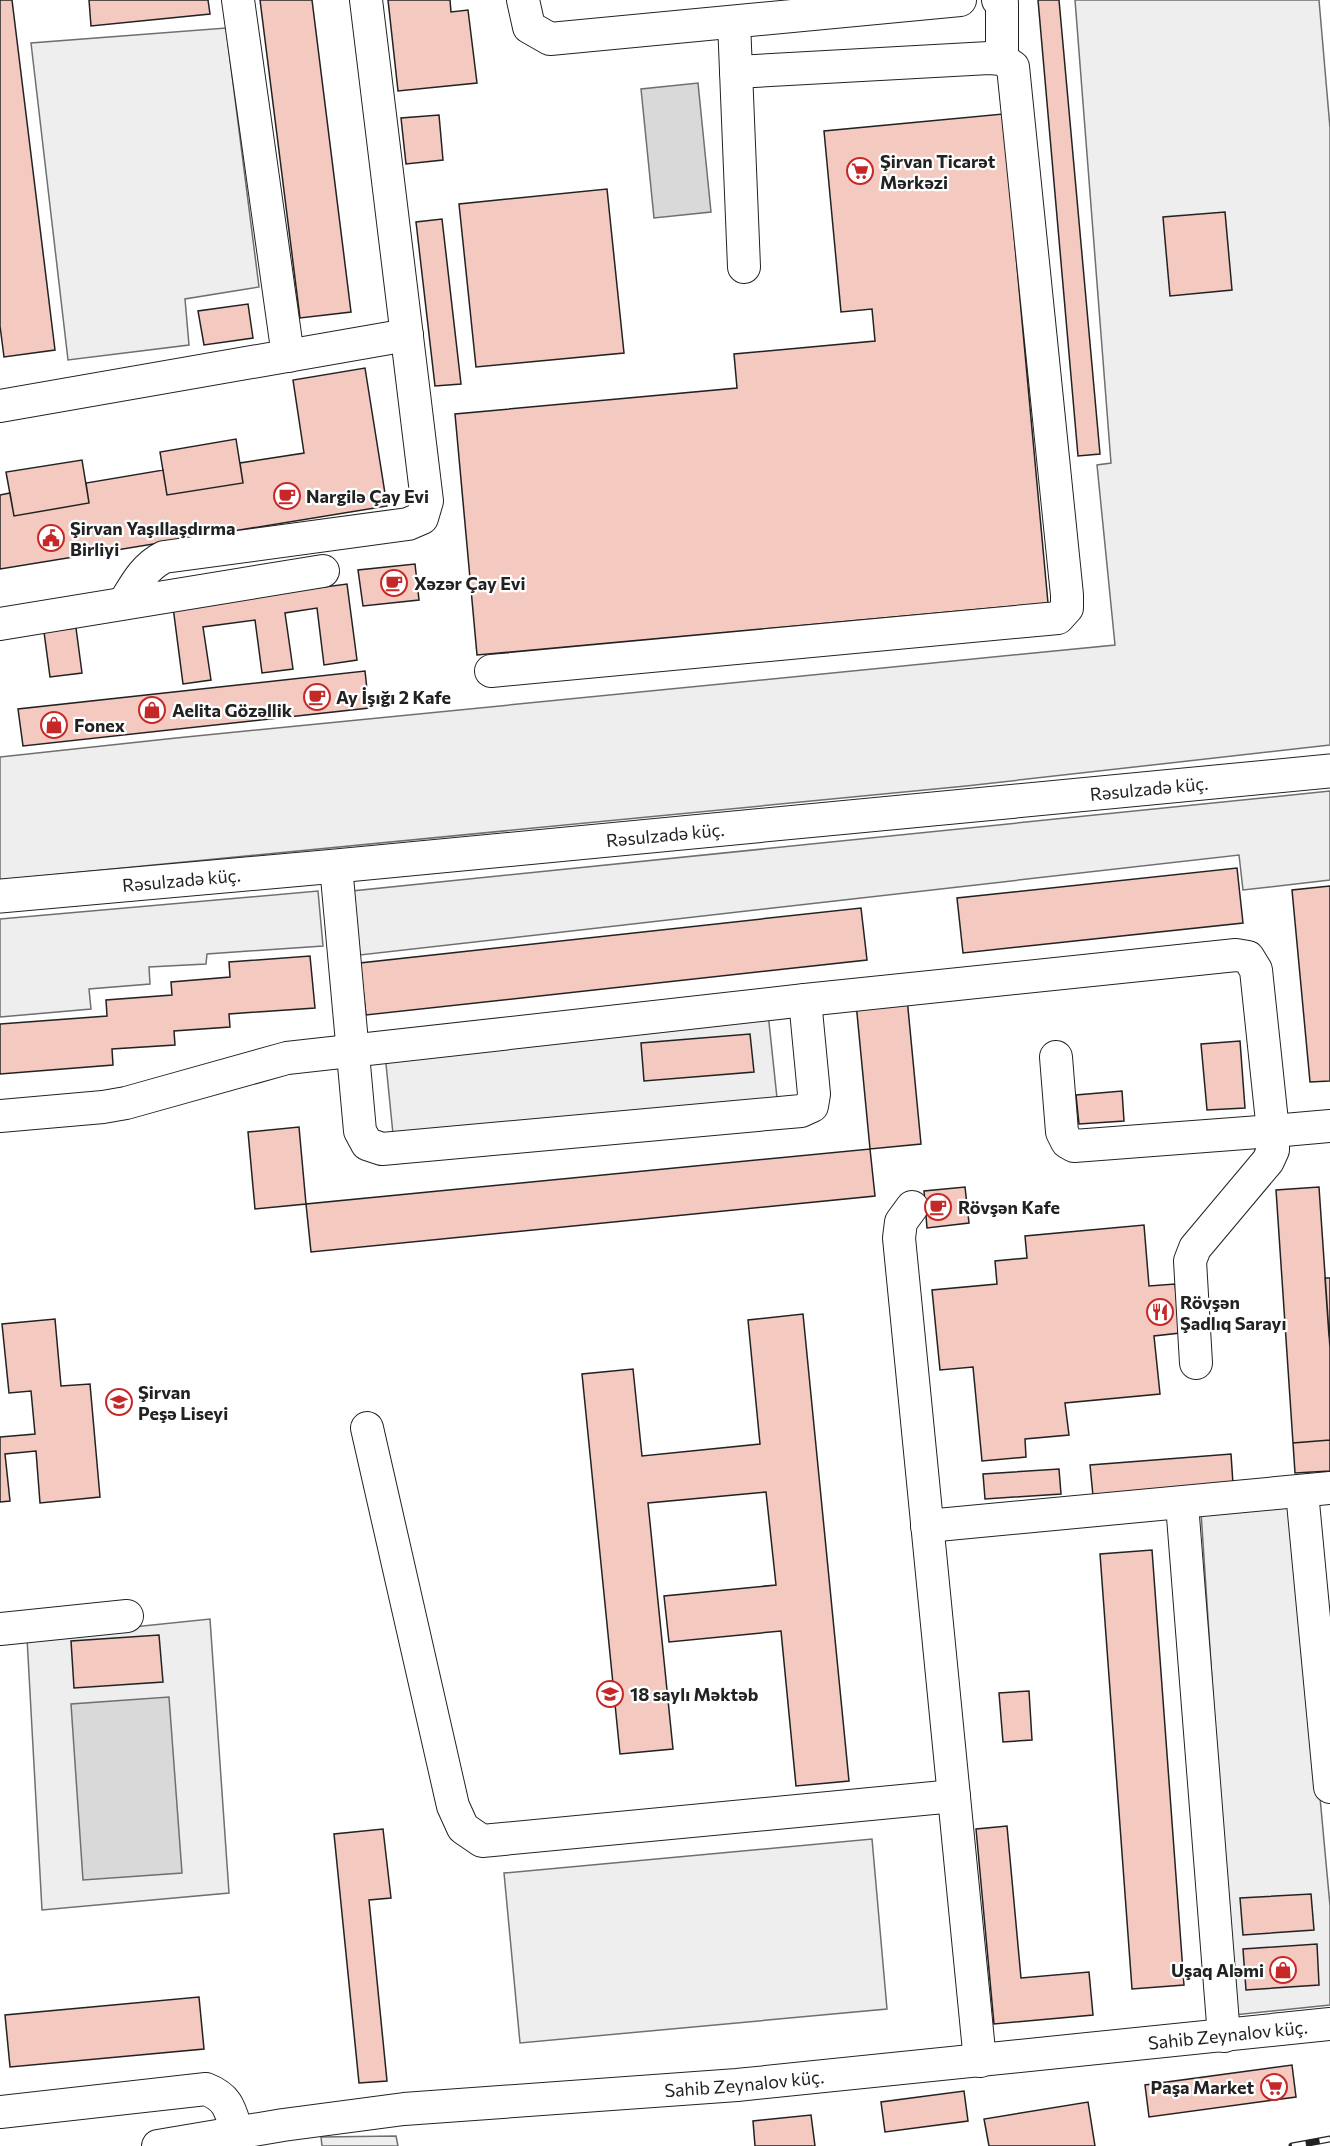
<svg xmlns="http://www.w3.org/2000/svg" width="1330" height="2146" font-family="Commissioner,sans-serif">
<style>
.green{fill:#eee;stroke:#6f6f6f;stroke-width:1.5}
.water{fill:#d9d9d9;stroke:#6f6f6f;stroke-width:1.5}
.building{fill:#f3c9c0;stroke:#222;stroke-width:1.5}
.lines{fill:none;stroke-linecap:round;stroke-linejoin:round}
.minor-casing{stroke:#222;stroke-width:34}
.major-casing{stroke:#222;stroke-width:35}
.minor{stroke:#fff;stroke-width:32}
.major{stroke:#fff;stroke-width:33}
.rail-casing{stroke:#222;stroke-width:7}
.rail{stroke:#fff;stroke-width:4.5;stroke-dasharray:14;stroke-linecap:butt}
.labels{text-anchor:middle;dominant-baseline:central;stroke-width:4.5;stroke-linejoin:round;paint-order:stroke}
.poi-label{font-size:18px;font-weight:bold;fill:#222;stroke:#fff;text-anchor:start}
.street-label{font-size:18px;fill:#222;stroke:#fff}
</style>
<rect width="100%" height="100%" fill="#fff"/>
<path class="green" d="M1075 0H1319L1330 128V745L966 786 0 880V757L176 738 1115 645 1097 465 1111 463Z
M226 28 259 287 185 299 189 345 68 360 31 43Z
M1330 791V880L1243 890 1239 855 360 955 352 891Z
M318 891 323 946 207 954 206 964 149 967 150 984 89 989 91 1009 0 1017V919Z
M768 1013 777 1098 393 1134 385 1054Z
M1293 1504 1330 1906V2005L1234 2015 1201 1512Z
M210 1619 229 1893 42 1910 27 1638Z
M872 1839 887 2009 520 2043 504 1873Z
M396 2136 398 2146H322L321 2137Z"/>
<path class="water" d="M698 83 711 212 654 218 641 89Z
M169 1697 182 1873 83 1880 71 1704Z"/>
<path class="building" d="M0 0H12L55 350 4 357 0 326Z
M89 0H208L210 14 91 26Z
M260 0H312L351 312 300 318Z
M388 0H450L451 12 468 10 477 83 398 91Z
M1038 0H1059L1100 454 1078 456Z
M1003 114 1048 603 477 655 455 414 737 388 734 354 875 341 872 309 841 312 824 131Z
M439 115 443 160 406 164 401 118Z
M607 189 624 353 476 367 459 204Z
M1225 212 1232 290 1170 296 1163 217Z
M442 219 461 384 435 386 416 222Z
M248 304 253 338 204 345 198 311Z
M365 368 387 506 0 569V495L10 493 14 516 89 503 86 483 163 470 167 495 243 483 240 463 304 453 293 380Z
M236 439 243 483 167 495 160 452Z
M82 460 89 503 14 516 6 472Z
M415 564 419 600 363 606 358 570Z
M347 584 357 660 324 665 317 608 285 613 293 669 262 673 255 620 203 627 211 680 183 684 173 607Z
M76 628 82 673 50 677 44 632Z
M365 671 369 708 23 746 18 709Z
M1237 868 1243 923 963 953 957 898Z
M1330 886V1081L1310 1082 1292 890Z
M861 908 867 960 366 1015 360 963Z
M310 956 315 1008 229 1014 230 1027 174 1031 175 1045 112 1049 113 1065 0 1074V1024L107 1016 106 1000 172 995 171 982 230 977 229 962Z
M907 998 921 1144 870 1149 856 1003Z
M750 1034 754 1072 644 1081 641 1043Z
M1240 1041 1245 1108 1207 1110 1201 1044Z
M1122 1091 1124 1121 1079 1124 1076 1095Z
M299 1127 306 1204 255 1209 248 1132Z
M870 1149 875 1196 311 1252 306 1204Z
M965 1187 969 1223 927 1228 924 1191Z
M1319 1187 1330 1348V1440L1293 1443 1276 1190Z
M1144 1225 1149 1286 1175 1284 1180 1333 1154 1336 1160 1394 1065 1403 1069 1435 1025 1439 1026 1457 982 1461 973 1367 940 1370 932 1290 997 1284 995 1261 1027 1258 1025 1236Z
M1325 1278H1330V1336H1329Z
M803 1314 849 1781 796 1786 781 1631 669 1642 664 1596 776 1585 766 1492 648 1503 673 1749 620 1754 582 1374 633 1369 642 1456 760 1444 748 1320Z
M55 1319 61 1386 90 1384 100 1497 40 1503 36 1451 5 1454 10 1501 0 1502V1437L35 1434 31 1391 9 1393 2 1324Z
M1330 1440V1471L1295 1473 1293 1443Z
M1231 1454 1233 1484 1093 1496 1090 1465Z
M1059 1469 1061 1494 985 1499 983 1474Z
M1152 1550 1184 1985 1132 1989 1100 1554Z
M159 1635 163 1682 74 1688 71 1641Z
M1029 1691 1032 1740 1003 1742 999 1693Z
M1007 1826 1021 1978 1089 1972 1093 2015 994 2024 976 1829Z
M383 1829 391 1898 369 1900 387 2081 359 2083 334 1834Z
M1311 1894 1314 1930 1243 1935 1240 1898Z
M1317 1944 1319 1985 1246 1990 1243 1949Z
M199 1997 204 2049 10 2067 5 2015Z
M1292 2065 1296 2097 1149 2117 1145 2085Z
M964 2091 968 2121 885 2132 881 2102Z
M1088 2102 1095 2146H989L984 2119Z
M811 2115 815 2146H755L753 2121Z"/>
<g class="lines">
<defs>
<g id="minor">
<path d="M238 0 288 356"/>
<path d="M523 0 529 27 550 39 960 0"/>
<path d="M998 0 1002 3V59"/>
<path d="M734 22 744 267"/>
<path d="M0 406 407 335"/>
<path d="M124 603C135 585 144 567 164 557L408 524 422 518 427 501 366 0"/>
<path d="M0 624 323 571"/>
<path d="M491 671 1058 618 1067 608V595L1013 67 1002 59 989 58 736 72"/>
<path d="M336 866 360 1131 367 1144 382 1149 801 1111 812 1106 814 1094 805 1000"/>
<path d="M1056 1057 1062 1132 1067 1142 1074 1146 1273 1131V1150L1268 1161 1195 1248 1190 1261 1196 1363"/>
<path d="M0 1116 103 1107 126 1103 287 1058 805 1000 1236 955 1248 957 1256 970 1273 1131 1330 1126"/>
<path d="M912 1207 901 1222 899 1238 980 2061"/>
<path d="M367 1428 453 1806 463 1828 482 1841 954 1796"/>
<path d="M1302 1492 1330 1787"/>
<path d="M1182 1504 1224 2036"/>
<path d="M927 1526 1330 1488"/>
<path d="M0 1629 127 1616"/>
<path d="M0 2112 206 2089C229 2098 230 2110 237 2132"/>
<path id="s1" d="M158 2146 283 2125 404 2109 737 2085 1330 2024"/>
</g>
<g id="major">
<path id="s2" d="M0 896 336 866 1330 771"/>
</g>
</defs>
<use href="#minor" class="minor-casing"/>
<use href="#major" class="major-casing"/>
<use href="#minor" class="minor"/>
<use href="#major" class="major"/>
<defs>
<path id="rail" d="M1292 2146 1330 2139"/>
</defs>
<use href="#rail" class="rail-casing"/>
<use href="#rail" class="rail"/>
</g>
<defs>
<symbol id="supermarket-ring" viewBox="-11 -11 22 22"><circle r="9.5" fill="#fff" stroke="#c62828" stroke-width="1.5"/><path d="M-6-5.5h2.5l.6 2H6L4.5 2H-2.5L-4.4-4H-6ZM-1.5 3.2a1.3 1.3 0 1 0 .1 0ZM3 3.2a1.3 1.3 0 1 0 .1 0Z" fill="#c62828"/></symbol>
<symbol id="cafe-ring" viewBox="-11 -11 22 22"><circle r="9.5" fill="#fff" stroke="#c62828" stroke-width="1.5"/><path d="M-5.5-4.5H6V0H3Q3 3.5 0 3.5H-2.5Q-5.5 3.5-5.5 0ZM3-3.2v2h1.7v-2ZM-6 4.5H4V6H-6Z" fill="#c62828"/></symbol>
<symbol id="civic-ring" viewBox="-11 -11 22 22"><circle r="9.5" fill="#fff" stroke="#c62828" stroke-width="1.5"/><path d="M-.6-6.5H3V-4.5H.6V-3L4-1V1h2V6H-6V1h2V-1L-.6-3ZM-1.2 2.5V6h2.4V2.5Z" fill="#c62828"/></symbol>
<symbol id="shop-ring" viewBox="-11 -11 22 22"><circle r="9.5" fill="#fff" stroke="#c62828" stroke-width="1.5"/><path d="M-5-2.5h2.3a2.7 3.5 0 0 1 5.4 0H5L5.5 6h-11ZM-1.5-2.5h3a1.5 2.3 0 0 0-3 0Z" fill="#c62828"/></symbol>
<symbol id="restaurant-ring" viewBox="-11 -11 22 22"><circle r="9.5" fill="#fff" stroke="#c62828" stroke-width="1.5"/><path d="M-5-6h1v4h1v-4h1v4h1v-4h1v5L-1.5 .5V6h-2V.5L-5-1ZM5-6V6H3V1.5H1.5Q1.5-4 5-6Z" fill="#c62828"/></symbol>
<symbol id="university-ring" viewBox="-11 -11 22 22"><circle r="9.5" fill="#fff" stroke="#c62828" stroke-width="1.5"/><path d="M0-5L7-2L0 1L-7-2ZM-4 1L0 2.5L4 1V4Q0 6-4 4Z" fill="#c62828"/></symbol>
<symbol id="school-ring" viewBox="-11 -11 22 22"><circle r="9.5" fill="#fff" stroke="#c62828" stroke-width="1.5"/><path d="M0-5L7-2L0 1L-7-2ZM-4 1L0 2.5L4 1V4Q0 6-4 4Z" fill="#c62828"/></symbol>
</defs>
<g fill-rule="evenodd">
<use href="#supermarket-ring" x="845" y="156" width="30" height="30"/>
<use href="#cafe-ring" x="272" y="481" width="30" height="30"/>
<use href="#civic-ring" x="36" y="523" width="30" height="30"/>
<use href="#cafe-ring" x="379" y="568" width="30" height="30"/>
<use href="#cafe-ring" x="302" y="682" width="30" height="30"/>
<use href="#shop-ring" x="137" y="695" width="30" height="30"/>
<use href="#shop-ring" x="39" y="710" width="30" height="30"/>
<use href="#cafe-ring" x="923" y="1192" width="30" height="30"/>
<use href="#restaurant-ring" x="1145" y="1297" width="30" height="30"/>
<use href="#university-ring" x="104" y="1387" width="30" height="30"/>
<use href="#school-ring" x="595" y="1679" width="30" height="30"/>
<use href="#shop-ring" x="1268" y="1955" width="30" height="30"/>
<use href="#supermarket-ring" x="1259" y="2072" width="30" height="30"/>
</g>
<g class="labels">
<g class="poi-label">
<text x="880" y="161">Şirvan Ticarət<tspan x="880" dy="21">Mərkəzi</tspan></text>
<text x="306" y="496">Nargilə Çay Evi</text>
<text x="70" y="528">Şirvan Yaşıllaşdırma<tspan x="70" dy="21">Birliyi</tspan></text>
<text x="414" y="583">Xəzər Çay Evi</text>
<text x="336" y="697">Ay İşığı 2 Kafe</text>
<text x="172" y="710">Aelita Gözəllik</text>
<text x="74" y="725">Fonex</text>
<text x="958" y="1207">Rövşən Kafe</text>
<text x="1180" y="1302">Rövşən<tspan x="1180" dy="21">Şadlıq Sarayı</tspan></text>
<text x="138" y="1392">Şirvan<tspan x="138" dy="21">Peşə Liseyi</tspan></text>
<text x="630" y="1694">18 saylı Məktəb</text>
<text x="1264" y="1970" text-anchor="end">Uşaq Aləmi</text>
<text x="1254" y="2087" text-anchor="end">Paşa Market</text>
</g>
<g class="street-label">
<text stroke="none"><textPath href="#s2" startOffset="1154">Rəsulzadə küç.</textPath></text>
<text stroke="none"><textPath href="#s2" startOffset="668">Rəsulzadə küç.</textPath></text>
<text stroke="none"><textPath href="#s2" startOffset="182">Rəsulzadə küç.</textPath></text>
<text stroke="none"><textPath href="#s1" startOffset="1076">Sahib Zeynalov küç.</textPath></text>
<text stroke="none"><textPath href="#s1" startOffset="590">Sahib Zeynalov küç.</textPath></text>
</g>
</g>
</svg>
